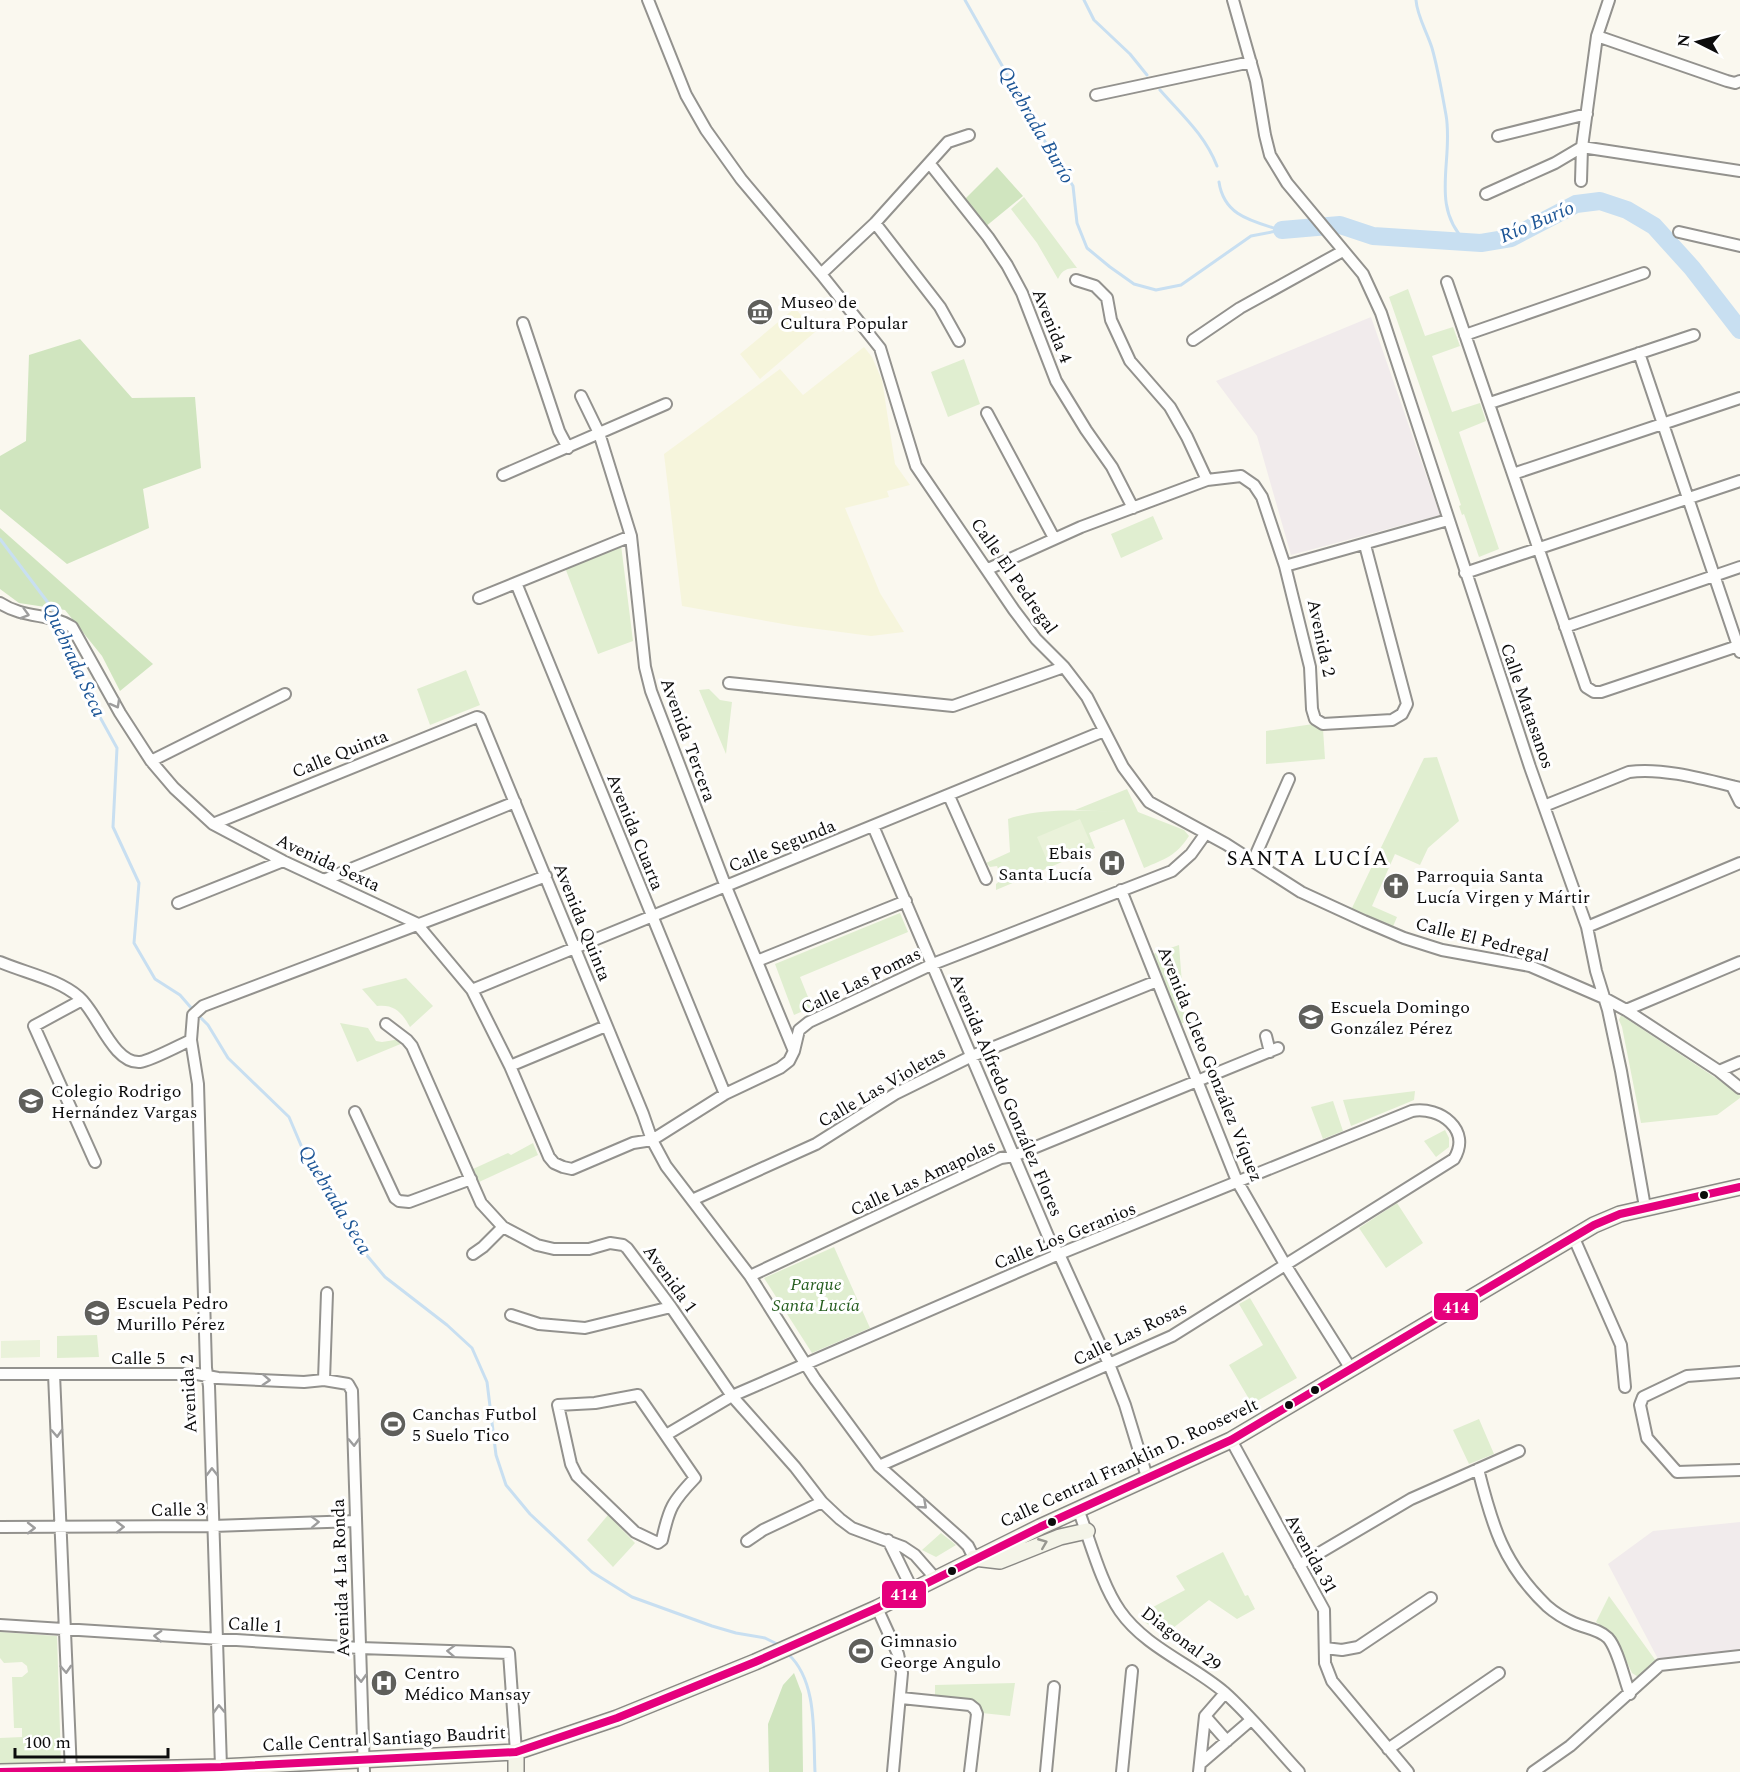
<svg xmlns="http://www.w3.org/2000/svg" width="1740" height="1772" font-family="Spectral,serif">
<style>
.industrial{fill:#f1ebec}
.farmland{fill:#f6f5dc}
.green{fill:#e0eed0}
.forest{fill:#d0e5bf}
.pitch{fill:#eaf2da}
.lines{fill:none;stroke-linecap:round;stroke-linejoin:round}
.stream{stroke:#c8dff1;stroke-width:3}
.river{stroke:#c8dff1;stroke-width:18}
.minor-casing{stroke:#93928e;stroke-width:14}
.secondary-casing{stroke:#8a8985;stroke-width:18}
.minor{stroke:#fefefd;stroke-width:10}
.secondary{stroke:#f4f4e8;stroke-width:15}
.bus-1-casing{stroke:#fff;stroke-width:12}
.bus-1{stroke:#e5007d;stroke-width:8}
.oneway{stroke:#9d9d9d}
.oneway2{stroke:#979790}
.bus-dot{fill:#0c0c0c;stroke:#fff;stroke-width:2}
.labels{text-anchor:middle;dominant-baseline:central;stroke-width:6;stroke-linejoin:round;paint-order:stroke}
.poi-label{font-size:18px;fill:#0c0c0c;stroke:#fff;text-anchor:start}
.street-label{font-size:18px;fill:#0c0c0c;stroke:#fff}
.park-label{font-size:18px;font-style:italic;fill:#275f20;stroke:#fff}
.water-label{font-size:20px;font-style:italic;fill:#1c5596;stroke:#fff}
.quarter-label{font-size:21px;letter-spacing:1.5px;fill:#0c0c0c;stroke:#fff}
.line-badge{stroke:#fff;stroke-width:2}
.badge-label{font-size:16px;text-anchor:middle;font-weight:bold;fill:#fff}
</style>
<rect width="100%" height="100%" fill="#faf8ef"/>
<path class="industrial" d="M1371 317 1440 515 1291 555 1257 436 1216 381Z
M1740 1522V1651L1658 1659 1608 1564 1653 1531Z"/>
<path class="farmland" d="M795 308 815 332 760 379 740 354Z
M864 347 872 357 882 380 895 464 910 485 887 491 889 497 845 508 880 593 904 632 871 636 795 626 682 606 664 454 780 369 803 395Z"/>
<path class="green" d="M1024 197 1077 268C1067 268 1062 270 1058 279L1037 243 1011 209Z
M1408 289 1425 336 1453 327 1460 346 1432 356 1452 412 1480 403 1486 421 1459 432 1499 549 1479 557 1464 514 1462 515 1459 506 1461 505 1389 297Z
M964 359 980 404 948 417 931 372Z
M1153 516 1163 539 1121 558 1111 534Z
M621 545 633 641 598 654 564 565Z
M466 670 480 705 430 725 417 689Z
M709 689 720 700 732 702 726 754 699 690Z
M1313 724 1323 729 1325 759 1266 764V731Z
M1437 757 1459 821 1428 848 1420 865 1395 854 1372 906 1397 917 1392 929 1351 910 1424 758Z
M1127 789 1138 812 1184 830 1189 836C1176 856 1165 859 1144 868L1124 819 1089 833 1095 848 996 890V884L1002 879 997 866 990 867 986 863 1010 852 1008 819C1044 807 1084 811 1122 812L1075 810Z
M900 913 908 932 800 977 812 1007 794 1015 775 964Z
M1179 945 1185 1022 1180 1024 1153 954Z
M406 978 433 1006 410 1027C402 1013 395 1004 377 1006L362 989Z
M1621 1015 1740 1094V1098L1717 1115 1641 1123 1622 1027 1619 1020Z
M340 1023 368 1028 376 1041 382 1042 401 1039 403 1043 357 1062Z
M1415 1091 1414 1100 1351 1126 1343 1100Z
M1333 1101 1343 1131 1323 1139 1311 1107Z
M1445 1130 1449 1138V1147L1436 1157 1424 1141Z
M533 1143 538 1155 479 1182 473 1169 508 1153 511 1155Z
M1397 1203 1423 1243 1386 1268 1359 1228Z
M834 1247 870 1328 812 1353 764 1278Z
M1250 1298 1297 1378 1252 1404 1229 1365 1263 1345 1239 1304Z
M97 1335 99 1357 57 1358V1336Z
M1479 1419 1494 1454 1469 1464 1453 1430Z
M608 1515 635 1543 613 1567 587 1540Z
M941 1533 956 1545 936 1557 922 1550Z
M1223 1552 1245 1596 1248 1595 1255 1609 1237 1619 1209 1600 1164 1635 1143 1621 1138 1615 1185 1590 1176 1576Z
M1609 1596 1656 1661 1640 1678 1632 1673 1615 1637 1596 1622Z
M0 1632 57 1636 61 1763 0 1764V1738L22 1737V1728H14L12 1677H22L28 1672 27 1666 22 1662 4 1663 0 1658Z
M1015 1683 1010 1716 982 1713 978 1704 935 1700V1685Z"/>
<path class="forest" d="M997 167 1023 196 985 227 963 201Z
M80 339 132 398 195 397 201 468 143 489 149 528 67 564 0 509V456L26 441 29 355Z
M0 528 153 664 120 691 102 656 65 610 19 603 0 589Z
M794 1673 802 1694 803 1772H769L768 1724 783 1685Z"/>
<path class="pitch" d="M1080 819 1090 842 1047 860 1037 837Z
M40 1340V1357L1 1358V1341Z"/>
<g class="lines">
<path class="stream" d="M965 0 1044 140 1073 186 1077 223 1087 248 1110 267 1134 284 1156 290 1181 285 1251 236 1282 230
M1084 0 1094 20 1130 54 1147 75
M1416 0C1417 16 1427 32 1432 48 1438 69 1442 93 1446 115 1454 159 1429 206 1466 242
M1160 90C1182 115 1205 135 1217 166
M1219 182C1224 216 1252 221 1280 230
M0 539 52 608 56 617
M60 625 65 636 69 661 117 748 113 827 139 883 134 943 155 979 180 995 193 1010
M198 1015 208 1025 228 1058 289 1117 306 1157 359 1246 385 1277 447 1325 472 1348 487 1382 496 1455 506 1485 530 1514 592 1572 632 1597 712 1626 736 1633 765 1638 779 1645
M788 1654C818 1681 813 1735 815 1772"/>
<path class="river" d="M1282 230 1340 225 1373 236 1481 243 1511 238 1576 204 1600 201 1627 210 1654 226 1692 268 1740 330"/>
<defs>
<path id="minor" d="M648 0 686 95 706 130 741 179 821 274 880 348 916 466 1014 610 1036 639 1064 667 1087 697 1123 767 1149 802 1226 844 1301 892 1364 921 1404 938 1442 950 1530 966 1604 998 1626 1010 1719 1071 1740 1088
M1233 0 1256 81 1265 135 1270 155 1287 183 1363 274 1381 313 1530 767 1587 927 1596 971 1608 1010 1621 1071 1645 1207
M1597 36 1727 81 1735 83 1740 81
M1096 95 1251 62
M1498 136 1587 114
M930 164 988 237 1007 265 1022 293 1056 381 1086 430 1112 467 1133 508
M1581 181 1582 147 1597 36 1609 0
M1486 194 1555 163 1582 147 1740 171
M875 223 940 307 959 341
M1679 232 1740 246
M821 274 875 223 948 142 969 135
M1076 280 1095 286 1107 298 1111 320 1130 361 1170 407 1187 437 1207 480
M1447 282 1586 687 1594 692H1601L1738 646
M523 323 559 431 568 448
M1465 335 1644 273
M1193 340 1240 308 1343 251
M1639 353 1740 652
M581 396 599 433 631 536 645 667 651 691 726 887 794 1051
M1490 403 1694 335
M987 413 1054 538
M1513 474 1740 398
M503 475 666 404
M1285 566 1448 520
M988 569 1081 527 1207 480 1241 476 1254 485 1262 497 1285 566 1310 667 1312 709 1315 719 1323 724 1392 720 1402 714 1407 704 1365 545
M1465 573 1740 481
M516 583 725 1094
M479 598 631 536
M0 603C24 619 51 613 72 627L120 713 151 761 174 788 213 824 283 861 416 923 472 990 510 1066 549 1157 554 1163 563 1167 572 1169 633 1143 652 1140 725 1094 780 1068 789 1061 794 1051 799 1030 809 1022 933 964 1172 871 1191 854 1206 833
M1565 627 1740 567
M729 683 953 706 1064 667
M151 761 285 694
M1732 786 1740 802
M949 796 986 879
M1544 806 1629 772C1662 767 1707 780 1740 788
M213 824 477 717 480 718 643 1114 652 1140 666 1166 750 1276 815 1379 879 1466 961 1539 968 1546 974 1558
M873 826 1051 1243 1059 1254 1109 1364 1125 1405 1147 1477
M1253 861 1289 779
M324 880 515 802
M1121 890 1237 1181 1286 1266 1351 1369
M178 903 283 861
M1587 927 1740 863
M757 961 906 901
M0 962C26 973 58 979 79 997 98 1013 113 1064 140 1062 150 1061 180 1045 191 1040
M472 990 1104 731
M82 1000 34 1026 95 1162
M1626 1010 1740 962
M386 1024 407 1040 412 1046 481 1203 503 1227 537 1245 554 1249H589L610 1243 623 1245 627 1248 671 1307 732 1396 795 1467 822 1502 840 1519 852 1528 903 1547 915 1555 936 1579
M1266 1036 1270 1052
M510 1066 606 1026
M1719 1071 1740 1062
M355 1112 395 1198 399 1201 409 1202 471 1179
M692 1200 816 1144 895 1094 972 1056 1157 981
M1573 1236 1621 1345 1625 1387
M473 1254 483 1247 503 1227
M750 1276 1001 1158 1014 1156 1278 1048
M511 1315 539 1324 585 1328 671 1307
M1740 1372 1687 1376 1643 1397 1640 1405 1647 1438 1677 1472 1740 1470
M0 1374H197L218 1378 304 1382 324 1380 348 1384 352 1391 364 1772
M54 1374 71 1772
M324 1380 327 1293
M638 1395 695 1478C672 1502 669 1508 662 1540L658 1543 635 1532 577 1476 571 1464 558 1405 595 1403Z
M666 1435 732 1396 1059 1254 1412 1111C1440 1106 1472 1130 1454 1159L1172 1336 879 1466
M1231 1440 1324 1610 1325 1663 1332 1681 1408 1772
M1478 1469C1492 1525 1503 1564 1547 1606 1555 1613 1565 1619 1574 1623 1585 1628 1599 1629 1608 1638 1618 1649 1624 1679 1630 1694
M1078 1509C1090 1540 1101 1584 1120 1611 1145 1647 1191 1664 1224 1692 1251 1716 1274 1745 1299 1772
M0 1527 213 1526 356 1521
M888 1540 913 1591
M747 1541 763 1530 822 1502
M1299 1565 1411 1499 1519 1451
M877 1608 898 1654 902 1673 893 1772
M0 1625 360 1648 509 1653 516 1752
M1325 1648 1342 1650 1358 1647 1431 1598
M901 1698 970 1705 975 1709 977 1714 970 1772
M1205 1716 1227 1741
M1388 1749 1499 1673
M1200 1764 1251 1720
M221 1767 209 1386 206 1368 198 1084 191 1040 193 1015 203 1006 546 876
M1046 1772 1054 1687
M1122 1772 1132 1671
M1199 1772 1205 1716 1225 1693
M1533 1772 1570 1746 1660 1665 1740 1656"/>
<path id="secondary" d="M974 1558 1000 1561 1060 1537 1087 1531
M516 1752V1772
M0 1772 221 1767 516 1752 617 1718 755 1662 877 1608 1040 1527 1231 1440 1594 1225 1620 1214 1740 1187"/>
</defs>
<use href="#minor" class="minor-casing"/>
<use href="#secondary" class="secondary-casing"/>
<use href="#minor" class="minor"/>
<use href="#secondary" class="secondary"/>
<defs>
<path id="bus-1" d="M0 1772 221 1767 516 1752 617 1718 755 1662 877 1608 1040 1527 1231 1440 1594 1225 1620 1214 1740 1187"/>
</defs>
<use href="#bus-1" class="bus-1-casing"/>
<use href="#bus-1" class="bus-1"/>
</g>
<defs><path id="oneway-chevron" d="M-2-3.5L2.5 0L-2 3.5" fill="none" stroke-width="1.6" stroke-linecap="round" stroke-linejoin="round" transform="scale(1.5)"/></defs>
<g class="oneway">
<use href="#oneway-chevron" transform="translate(25 614) rotate(16)"/>
<use href="#oneway-chevron" transform="translate(116 704) rotate(61)"/>
<use href="#oneway-chevron" transform="translate(266 1380) rotate(3)"/>
<use href="#oneway-chevron" transform="translate(57 1433) rotate(87)"/>
<use href="#oneway-chevron" transform="translate(354 1442) rotate(88)"/>
<use href="#oneway-chevron" transform="translate(212 1472) rotate(-91)"/>
<use href="#oneway-chevron" transform="translate(923 1505) rotate(42)"/>
<use href="#oneway-chevron" transform="translate(315 1522) rotate(-2)"/>
<use href="#oneway-chevron" transform="translate(120 1527) rotate(-1)"/>
<use href="#oneway-chevron" transform="translate(31 1528)"/>
<use href="#oneway-chevron" transform="translate(158 1636) rotate(-177)"/>
<use href="#oneway-chevron" transform="translate(451 1651) rotate(-178)"/>
<use href="#oneway-chevron" transform="translate(66 1669) rotate(87)"/>
<use href="#oneway-chevron" transform="translate(361 1678) rotate(88)"/>
<use href="#oneway-chevron" transform="translate(219 1709) rotate(-92)"/>
</g>
<use class="oneway2" href="#oneway-chevron" transform="translate(1043 1543) rotate(-22)"/>
<defs>
<symbol id="museum-disc" viewBox="-11 -11 22 22"><circle r="9.5" fill="#5f5f5b" stroke="#fff"/><path d="M0-6L6-3V-2H-6V-3ZM-5-1h2V3h-2ZM-1-1h2V3h-2ZM3-1h2V3H3ZM-6 4H6V6H-6Z" fill="#fff"/></symbol>
<symbol id="hospital-disc" viewBox="-11 -11 22 22"><circle r="9.5" fill="#5f5f5b" stroke="#fff"/><path d="M-5-5h3v3.5h4V-5h3V5h-3V1.5h-4V5h-3Z" fill="#fff"/></symbol>
<symbol id="church-disc" viewBox="-11 -11 22 22"><circle r="9.5" fill="#5f5f5b" stroke="#fff"/><path d="M-1.2-6h2.4v3.5h3.3v2.4h-3.3V6h-2.4V-.1h-3.3v-2.4h3.3Z" fill="#fff"/></symbol>
<symbol id="school-disc" viewBox="-11 -11 22 22"><circle r="9.5" fill="#5f5f5b" stroke="#fff"/><path d="M0-5L7-2L0 1L-7-2ZM-4 1L0 2.5L4 1V4Q0 6-4 4Z" fill="#fff"/></symbol>
<symbol id="university-disc" viewBox="-11 -11 22 22"><circle r="9.5" fill="#5f5f5b" stroke="#fff"/><path d="M0-5L7-2L0 1L-7-2ZM-4 1L0 2.5L4 1V4Q0 6-4 4Z" fill="#fff"/></symbol>
<symbol id="stadium-disc" viewBox="-11 -11 22 22"><circle r="9.5" fill="#5f5f5b" stroke="#fff"/><path d="M0-5a6.5 5 0 1 0 0 10a6.5 5 0 1 0 0-10ZM-3.5-1.8h7v3.6h-7Z" fill="#fff"/></symbol>
</defs>
<g fill-rule="evenodd">
<use href="#museum-disc" x="745" y="297" width="30" height="30"/>
<use href="#hospital-disc" x="1097" y="848" width="30" height="30"/>
<use href="#church-disc" x="1381" y="871" width="30" height="30"/>
<use href="#school-disc" x="1296" y="1002" width="30" height="30"/>
<use href="#university-disc" x="16" y="1086" width="30" height="30"/>
<use href="#school-disc" x="82" y="1298" width="30" height="30"/>
<use href="#stadium-disc" x="378" y="1409" width="30" height="30"/>
<use href="#stadium-disc" x="846" y="1636" width="30" height="30"/>
<use href="#hospital-disc" x="369" y="1668" width="30" height="30"/>
</g>
<g class="bus-dot">
<circle cx="1704" cy="1195" r="5"/>
<circle cx="1315" cy="1390" r="5"/>
<circle cx="1289" cy="1405" r="5"/>
<circle cx="1052" cy="1522" r="5"/>
<circle cx="952" cy="1571" r="5"/>
</g>
<g class="labels">
<g class="poi-label">
<text x="780" y="302">Museo de<tspan x="780" dy="21">Cultura Popular</tspan></text>
<text x="1092" y="853" text-anchor="end">Ebais<tspan x="1092" dy="21">Santa Lucía</tspan></text>
<text x="1416" y="876">Parroquia Santa<tspan x="1416" dy="21">Lucía Virgen y Mártir</tspan></text>
<text x="1330" y="1007">Escuela Domingo<tspan x="1330" dy="21">González Pérez</tspan></text>
<text x="51" y="1091">Colegio Rodrigo<tspan x="51" dy="21">Hernández Vargas</tspan></text>
<text x="116" y="1303">Escuela Pedro<tspan x="116" dy="21">Murillo Pérez</tspan></text>
<text x="412" y="1414">Canchas Futbol<tspan x="412" dy="21">5 Suelo Tico</tspan></text>
<text x="880" y="1641">Gimnasio<tspan x="880" dy="21">George Angulo</tspan></text>
<text x="404" y="1673">Centro<tspan x="404" dy="21">Médico Mansay</tspan></text>
</g>
<g class="street-label">
<text transform="translate(1052 326) rotate(68)">Avenida 4</text>
<text transform="translate(1014 576) rotate(55)">Calle El Pedregal</text>
<text transform="translate(1321 638) rotate(78)">Avenida 2</text>
<text transform="translate(1527 706) rotate(71)">Calle Matasanos</text>
<text transform="translate(688 740) rotate(70)">Avenida Tercera</text>
<text transform="translate(340 754) rotate(-22)">Calle Quinta</text>
<text transform="translate(635 832) rotate(68)">Avenida Cuarta</text>
<text transform="translate(782 846) rotate(-22)">Calle Segunda</text>
<text transform="translate(328 863) rotate(25)">Avenida Sexta</text>
<text transform="translate(582 922) rotate(68)">Avenida Quinta</text>
<text transform="translate(1482 940) rotate(14)">Calle El Pedregal</text>
<text transform="translate(861 981) rotate(-26)">Calle Las Pomas</text>
<text transform="translate(1210 1064) rotate(68)">Avenida Cleto González Víquez</text>
<text transform="translate(882 1087) rotate(-30)">Calle Las Violetas</text>
<text transform="translate(1006 1095) rotate(67)">Avenida Alfredo González Flores</text>
<text transform="translate(923 1178) rotate(-25)">Calle Las Amapolas</text>
<text transform="translate(1065 1236) rotate(-22)">Calle Los Geranios</text>
<text transform="translate(670 1279) rotate(54)">Avenida 1</text>
<text transform="translate(1130 1334) rotate(-26)">Calle Las Rosas</text>
<text x="138" y="1358">Calle 5</text>
<text transform="translate(189 1394) rotate(-93)">Avenida 2</text>
<text transform="translate(1129 1463) rotate(-25)">Calle Central Franklin D. Roosevelt</text>
<text transform="translate(178 1510) rotate(-1)">Calle 3</text>
<text transform="translate(1311 1554) rotate(61)">Avenida 31</text>
<text transform="translate(341 1578) rotate(-92)">Avenida 4 La Ronda</text>
<text transform="translate(255 1625) rotate(3)">Calle 1</text>
<text transform="translate(1181 1639) rotate(37)">Diagonal 29</text>
<text transform="translate(384 1739) rotate(-3)">Calle Central Santiago Baudrit</text>
</g>
<g class="park-label">
<text x="816" y="1284">Parque<tspan x="816" dy="21">Santa Lucía</tspan></text>
</g>
<g class="water-label">
<text transform="translate(1036 125) rotate(60)">Quebrada Burío</text>
<text transform="translate(1537 222) rotate(-23)">Río Burío</text>
<text transform="translate(74 660) rotate(65)">Quebrada Seca</text>
<text transform="translate(335 1200) rotate(59)">Quebrada Seca</text>
</g>
<g class="quarter-label">
<text x="1308" y="859">SANTA LUCÍA</text>
</g>
</g>
<g class="line-badge">
<rect x="1433" y="1292" width="46" height="29" rx="6" fill="#e5007d"/>
<rect x="881" y="1580" width="46" height="29" rx="6" fill="#e5007d"/>
</g>
<g class="badge-label">
<text x="1456" y="1313">414</text>
<text x="904" y="1600">414</text>
</g>
<g transform="translate(1698 42) rotate(276)" stroke="#ffffff" stroke-width="4.5" paint-order="stroke">
<path d="M0-4.5L10 22L0 15L-10 22Z" fill="#0c0c0c"/>
<text y="-9" font-size="16" font-weight="bold" text-anchor="middle" fill="#0c0c0c">N</text>
</g>
<path d="M15 1748v9h153v-9" fill="none" stroke="#0c0c0c" stroke-width="3"/>
<text x="24" y="1748" font-size="18" fill="#0c0c0c" stroke="#ffffff" stroke-width="4.5" paint-order="stroke">100 m</text>
</svg>
